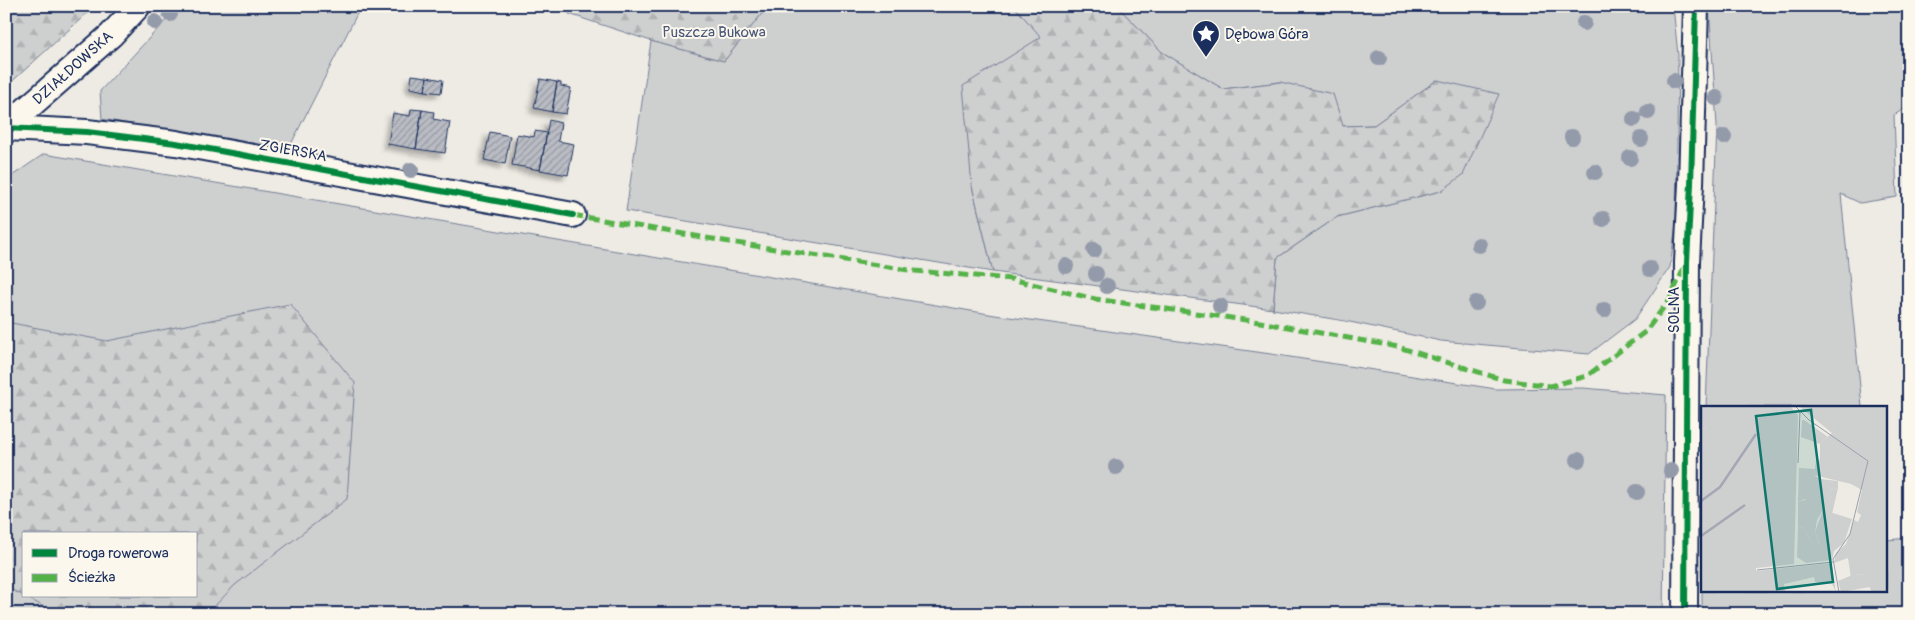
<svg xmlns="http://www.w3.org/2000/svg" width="1915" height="620" font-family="Pangolin,sans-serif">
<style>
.green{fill:#cecfcf;stroke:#747f96;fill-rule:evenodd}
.forest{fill:url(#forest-firs);stroke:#747f96}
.building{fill:url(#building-hatch);stroke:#1b2f5e;filter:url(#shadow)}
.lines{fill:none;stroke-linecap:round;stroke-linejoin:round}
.street-casing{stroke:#1b2f5e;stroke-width:28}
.street{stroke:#fbf7ec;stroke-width:24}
.quiet{stroke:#55b248;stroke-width:5;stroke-dasharray:10 5;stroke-linecap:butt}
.cycleway-casing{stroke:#fbf7ec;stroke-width:9}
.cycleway{stroke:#00873e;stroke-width:6}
.tree{fill:#939aaa}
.labels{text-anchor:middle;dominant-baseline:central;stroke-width:4;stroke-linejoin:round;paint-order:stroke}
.park-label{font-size:15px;fill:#48577a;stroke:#fbf7ec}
.poi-label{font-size:15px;fill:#1b2f5e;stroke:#fbf7ec;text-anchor:start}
.street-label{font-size:15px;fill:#1b2f5e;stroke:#fbf7ec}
.inset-river{fill:none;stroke:#a3a8b4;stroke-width:2.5}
.inset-road{fill:none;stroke:#9aa0ae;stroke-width:1}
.view{fill:#0f766e;fill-opacity:0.15;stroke:#0f766e;stroke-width:2.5}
.inset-edge{fill:none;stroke:#1b2f5e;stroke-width:2.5}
</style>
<defs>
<pattern id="forest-firs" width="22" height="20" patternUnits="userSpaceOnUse" patternTransform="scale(1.25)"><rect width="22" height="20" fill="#cecfcf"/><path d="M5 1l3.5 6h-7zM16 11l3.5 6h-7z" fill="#b0b2b4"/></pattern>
<pattern id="building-hatch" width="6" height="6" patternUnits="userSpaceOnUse" patternTransform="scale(1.25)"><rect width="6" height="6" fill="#b9bcc3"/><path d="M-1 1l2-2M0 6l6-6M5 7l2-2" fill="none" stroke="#9699a2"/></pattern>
<filter id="shadow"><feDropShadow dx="-4.5" dy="4.5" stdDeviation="2.5" flood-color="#0004"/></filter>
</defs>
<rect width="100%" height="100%" fill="#eeebe4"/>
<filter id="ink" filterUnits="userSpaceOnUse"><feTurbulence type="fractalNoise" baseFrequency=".02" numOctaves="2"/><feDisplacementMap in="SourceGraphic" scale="10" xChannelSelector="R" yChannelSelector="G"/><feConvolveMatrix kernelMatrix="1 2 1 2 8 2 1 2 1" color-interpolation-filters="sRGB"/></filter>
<g filter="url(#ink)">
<path class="green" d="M179 6H361L287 152 102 119 100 91Z
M768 6H1014L1042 37 972 186 993 272 626 211 651 41 724 61Z
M1117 6H1673L1678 55 1676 224 1670 267 1635 319 1589 354 1441 341 1345 321 1273 309 1277 258 1337 217 1440 191 1437 80 1374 125 1343 126 1280 82 1223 89 1162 52Z
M1709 6H1909V106L1894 115 1897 197 1860 203 1841 194 1862 407H1706L1717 125Z
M44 154 995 315 1271 354 1496 389 1583 388 1666 395 1663 614H6V180ZM24 534H196V596H24Z
M1909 538V614H1702V569V591H1886V540Z"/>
<path class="forest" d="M6 6H95L6 87Z
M569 6H768L724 61 651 41 569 14Z
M1014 6H1117L1162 52 1223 89 1280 82 1333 94 1343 126 1374 125 1437 80 1499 94 1463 175 1441 191 1337 217 1277 258 1273 309 993 272 972 186 963 86 1041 37Z
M290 304 355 383 347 499 235 585 207 614H57L24 596H196V534H24V596L6 587V322L107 341Z"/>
<path class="building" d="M412 75 427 77 425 91 410 88Z
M427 77 443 80 441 93 425 91Z
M540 79 557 82 552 112 534 108Z
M557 82 561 83V86L571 88 566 114 552 112Z
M411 109 422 110 416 149 388 144 393 113 410 116Z
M422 110 434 112 433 119 450 122 445 153 416 149Z
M549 120 561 123 558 141 574 144 568 175 540 170Z
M535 131 547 133 540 170 512 165 517 134 534 137Z
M490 132 510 136 505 164 484 160Z"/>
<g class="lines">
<defs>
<path id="street" d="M6 127 111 35 138 6
M6 128 87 132 176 143 573 215
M1685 614 1687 262 1691 184 1696 6"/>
</defs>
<use href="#street" class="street-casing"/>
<use href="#street" class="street"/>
<path class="quiet" d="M573 215 730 242 915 271 1011 279 1095 299 1260 322 1398 347 1504 380 1551 386 1587 376 1646 331 1670 299 1684 268"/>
<defs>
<path id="cycleway" d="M6 128 87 132 176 143 573 215
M1685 614 1687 262 1691 184 1696 6"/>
</defs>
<use href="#cycleway" class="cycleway-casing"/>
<use href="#cycleway" class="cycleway"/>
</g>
<g class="tree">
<circle cx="170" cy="14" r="8"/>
<circle cx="155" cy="22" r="8"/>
<circle cx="1584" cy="23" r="8"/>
<circle cx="1379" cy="58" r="8"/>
<circle cx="1674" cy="81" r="8"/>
<circle cx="1716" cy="98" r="8"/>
<circle cx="1648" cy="112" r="8"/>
<circle cx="1634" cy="119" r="8"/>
<circle cx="1572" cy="137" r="8"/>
<circle cx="1724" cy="137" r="8"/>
<circle cx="1641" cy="139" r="8"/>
<circle cx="1630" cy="158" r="8"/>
<circle cx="411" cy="170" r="8"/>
<circle cx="1595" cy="172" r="8"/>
<circle cx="1603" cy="219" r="8"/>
<circle cx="1479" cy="245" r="8"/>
<circle cx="1094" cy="250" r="8"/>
<circle cx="1066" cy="266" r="8"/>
<circle cx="1650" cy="269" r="8"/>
<circle cx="1096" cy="274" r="8"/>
<circle cx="1107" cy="286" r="8"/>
<circle cx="1476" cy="303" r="8"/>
<circle cx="1220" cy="306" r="8"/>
<circle cx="1604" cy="310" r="8"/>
<circle cx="1578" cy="460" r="8"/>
<circle cx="1116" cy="467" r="8"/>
<circle cx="1671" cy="471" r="8"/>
<circle cx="1637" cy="492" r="8"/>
</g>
</g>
<defs>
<symbol id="sight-pin" viewBox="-11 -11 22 30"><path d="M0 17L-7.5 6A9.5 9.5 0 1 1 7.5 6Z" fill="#1b2f5e" stroke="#fbf7ec"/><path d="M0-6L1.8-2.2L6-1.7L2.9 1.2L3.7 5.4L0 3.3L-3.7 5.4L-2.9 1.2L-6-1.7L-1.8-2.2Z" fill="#fff"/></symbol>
</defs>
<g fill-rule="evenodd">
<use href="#sight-pin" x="1190" y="18" width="32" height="43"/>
</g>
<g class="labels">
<g class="park-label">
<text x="714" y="32">Puszcza Bukowa</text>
</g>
<g class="poi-label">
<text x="1225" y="34">Dębowa Góra</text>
</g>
<g class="street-label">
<text transform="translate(73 68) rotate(-42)">DZIAŁDOWSKA</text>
<text transform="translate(293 151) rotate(10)">ZGIERSKA</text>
<text transform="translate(1674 310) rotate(-90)">SOLNA</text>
</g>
</g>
<g transform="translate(1701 406)">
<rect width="186" height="186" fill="#eeebe4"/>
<path d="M9 0H89L97 9 93 158 55 162V165L130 157 135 186 131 178 114 176 113 171 83 178 84 186H0V23L6 21ZM101 14H103L127 31 119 38 100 31ZM98 62 114 63 113 69 119 73 137 75V82L129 84 119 98 104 93 97 96ZM122 104 151 113 143 137 133 145 131 154 105 157 96 151 97 122 101 121 111 137 119 139 114 126ZM154 168 162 169 169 181 140 186 137 175Z" fill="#cecfcf"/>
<path d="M0 0 10 2 6 21 0 23ZM67 0H80L82 5 81 17 86 33 80 40H69L54 26 60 6ZM98 0H186V186H171L162 169 154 168 150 172 147 152 133 157 135 147 145 138 153 114 157 116 160 109 156 106 161 84 150 78 113 69 115 55 119 54V38L131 27ZM137 82 131 108 122 104 116 114 114 126 119 140 111 137 101 121 97 122V96L113 91 119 97 129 84Z" fill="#cecfcf"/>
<path class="inset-river" d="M0 95 19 81 55 28M0 130 44 99"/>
<path class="inset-road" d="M94 0 108 14 167 55 149 128 132 153 138 186M97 57 99 5M56 164 132 156"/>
<path class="view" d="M110 4 132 176 76 183 55 10Z"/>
<rect width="186" height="186" class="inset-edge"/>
</g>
<rect width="1915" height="620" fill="none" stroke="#fbf7ec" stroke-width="25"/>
<rect x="12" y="12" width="1890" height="595" fill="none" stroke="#1b2f5e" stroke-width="2" filter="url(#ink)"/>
<rect x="22" y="532" width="175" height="65" fill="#fbf7ec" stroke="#a1a7b3"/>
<rect x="32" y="549" width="25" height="8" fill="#00873e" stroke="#a1a7b3"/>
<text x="68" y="558" font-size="15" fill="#1b2f5e">Droga rowerowa</text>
<rect x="32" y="574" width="25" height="8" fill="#55b248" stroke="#a1a7b3"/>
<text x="68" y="582" font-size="15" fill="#1b2f5e">Ścieżka</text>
</svg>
